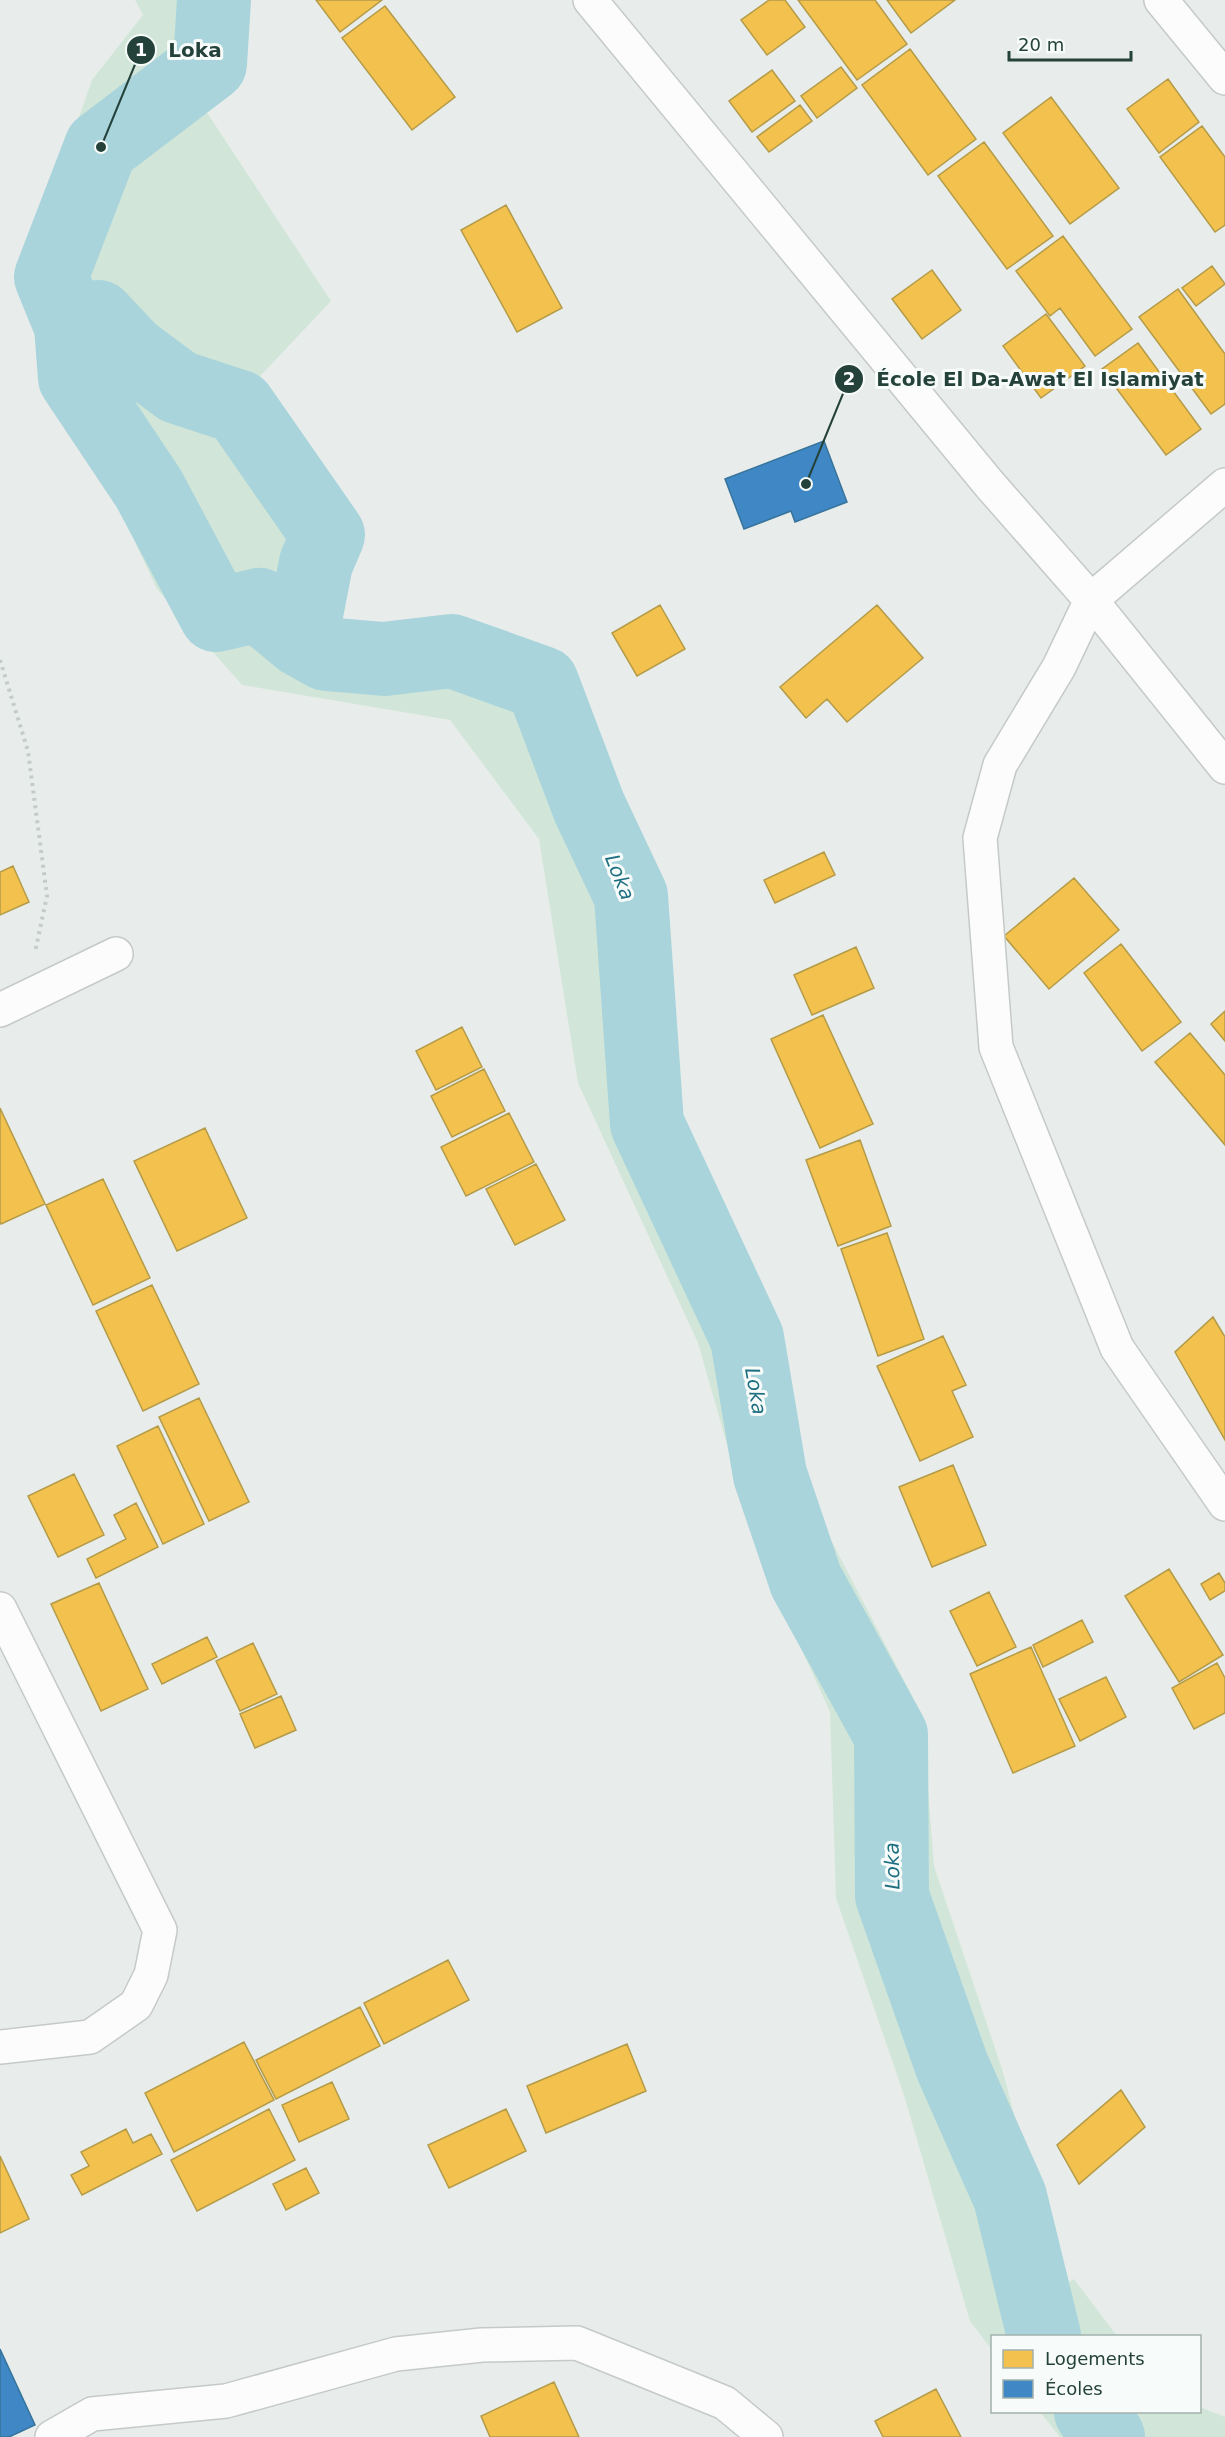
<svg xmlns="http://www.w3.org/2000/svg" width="1225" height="2437" font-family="'DejaVu Sans',sans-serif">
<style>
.green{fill:#d1e6d8}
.homes{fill:#f2c14e;stroke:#b49b48;stroke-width:1.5}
.schools{fill:#3f88c5;stroke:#37739b;stroke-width:1.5}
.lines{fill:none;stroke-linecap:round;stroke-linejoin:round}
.river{stroke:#a9d4db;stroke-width:74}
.street-casing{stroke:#c5cac8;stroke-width:36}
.path{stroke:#c3ccca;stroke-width:4;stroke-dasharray:3 4.5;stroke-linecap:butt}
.street{stroke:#fcfcfc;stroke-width:33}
.labels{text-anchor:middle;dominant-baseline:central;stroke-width:6;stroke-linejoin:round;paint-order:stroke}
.water-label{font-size:20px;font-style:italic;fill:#1c6f80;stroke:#f7fbf9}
.leader{fill:none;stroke:#24423a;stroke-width:2}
.callout-dot{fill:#24423a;stroke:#f7fbf9;stroke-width:2}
.mark-label{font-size:18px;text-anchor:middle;font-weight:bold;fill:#fff}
.callout-label{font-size:20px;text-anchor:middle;font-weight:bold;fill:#24423a;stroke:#f7fbf9;stroke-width:6;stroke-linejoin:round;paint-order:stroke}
</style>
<rect width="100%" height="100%" fill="#e8edeb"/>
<path class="green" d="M135 0H242L230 74 196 96 331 301 251 386 355 523 329 627 443 625 550 677 645 890 678 1110 774 1320 803 1486 922 1715 934 1866 1003 2072 1059 2288 1074 2279 1117 2336H992V2350L970 2321 903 2092 836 1898 830 1712 758 1553 698 1343 578 1083 539 839 450 720 242 685 157 589 54 369 33 249 92 80 143 15Z
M1200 2407 1225 2417V2437H1060L1040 2412H1200Z"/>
<path class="homes" d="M316 0H382L340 32Z
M769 0H785L805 27 767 55 741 20Z
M798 0H875L907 44 857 80Z
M887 0H955L911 33Z
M385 6 455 97 412 130 342 38Z
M910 49 976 139 928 175 862 85Z
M841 67 857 88 817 118 801 96Z
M772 70 795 101 752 132 729 101Z
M1168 79 1199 122 1159 153 1127 109Z
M1051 97 1119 188 1070 224 1003 133Z
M800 105 812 121 769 152 757 137Z
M1202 126 1225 157V225L1215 232 1160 157Z
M984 142 1053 236 1007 269 938 176Z
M506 205 562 308 517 332 461 230Z
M1063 236 1132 329 1095 356 1060 308 1050 316 1016 271Z
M1212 266 1225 284 1196 306 1182 288Z
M932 270 961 310 922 339 892 299Z
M1178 289 1225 354V404L1211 414 1139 317Z
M1046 314 1085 366 1041 398 1003 346Z
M1138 343 1201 429 1166 455 1102 369Z
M660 605 685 649 637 676 612 633Z
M877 605 923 658 847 722 827 699 806 718 780 687Z
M824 852 835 875 775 903 764 880Z
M13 866 29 902 0 915V872Z
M1074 878 1119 930 1049 989 1004 936Z
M1121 944 1181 1022 1142 1051 1084 973Z
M856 947 874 988 812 1015 794 975Z
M1225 1011V1041L1211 1024Z
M823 1015 873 1124 820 1148 771 1039Z
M462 1027 482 1067 436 1090 416 1051Z
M1190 1033 1225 1075V1145L1155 1062Z
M484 1069 505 1111 452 1137 431 1096Z
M0 1108 45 1204 1 1224 0 1222Z
M509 1113 534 1162 466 1196 441 1147Z
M205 1128 247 1218 177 1251 134 1161Z
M860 1140 891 1226 838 1246 806 1160Z
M536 1164 565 1220 515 1245 486 1189Z
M103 1179 150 1278 93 1305 46 1205Z
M887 1233 924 1339 878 1356 841 1249Z
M152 1285 199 1384 143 1411 96 1311Z
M1213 1317 1225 1337V1440L1175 1352Z
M943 1336 966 1385 952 1391 973 1437 920 1461 877 1366Z
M199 1398 249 1502 209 1521 159 1417Z
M158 1426 204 1524 163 1544 117 1446Z
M953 1465 986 1545 932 1567 899 1487Z
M74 1474 104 1535 58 1557 28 1496Z
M136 1503 158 1547 96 1578 87 1559 126 1539 114 1515Z
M1169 1569 1223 1655 1179 1682 1125 1596Z
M1219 1573 1225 1583V1591L1210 1600 1201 1584Z
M99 1583 148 1689 101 1711 51 1604Z
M989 1592 1016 1647 977 1666 950 1611Z
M1082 1620 1093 1642 1043 1667 1033 1645Z
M207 1637 217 1657 162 1684 152 1664Z
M253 1643 277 1694 240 1711 216 1661Z
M1031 1647 1075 1746 1013 1773 970 1674Z
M1217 1663 1225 1678V1713L1194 1729 1172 1688Z
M1106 1677 1126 1717 1080 1741 1059 1699Z
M281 1696 296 1730 255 1748 240 1714Z
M448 1960 469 2000 384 2044 364 2003Z
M360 2007 380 2046 276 2099 256 2060Z
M244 2042 274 2100 174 2152 145 2093Z
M627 2044 646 2091 546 2133 527 2086Z
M332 2082 349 2119 299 2142 282 2105Z
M1121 2090 1145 2127 1079 2184 1057 2145Z
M269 2109 295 2160 197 2211 171 2160Z
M506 2109 526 2151 449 2188 428 2145Z
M126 2129 133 2143 151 2134 162 2154 82 2195 71 2175 89 2166 81 2152Z
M0 2156 29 2219 0 2233Z
M306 2168 319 2193 286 2210 273 2184Z
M554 2382 579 2437H490L481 2416Z
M936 2389 961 2437H883L875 2421Z"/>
<path class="schools" d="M824 441 847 502 795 522 791 511 744 529 725 479Z
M0 2349 35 2425 9 2437H0Z"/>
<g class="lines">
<path class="river" d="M214 0 210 64 101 147 51 277 71 326 75 378 149 489 216 615 259 605 301 640 326 654 384 659 452 651 542 683 589 807 631 896 647 1124 747 1338 770 1475 806 1581 891 1735 892 1896 952 2066 1010 2197 1044 2336
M71 326 98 317 131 352 178 387 239 407 328 535 316 563 301 640
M1091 2412 1108 2437"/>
<defs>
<path id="street" d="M590 0 990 485 1091 600 1225 767
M1161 0 1225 78
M1225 485 1091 600 1059 667 1000 765 980 838 996 1047 1117 1348 1225 1504
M0 1010 116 954
M0 1609 160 1930 151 1975 136 2005 90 2037 0 2047
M52 2437 92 2414 226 2401 396 2354 482 2345 577 2343 725 2403 766 2437"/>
</defs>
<use href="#street" class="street-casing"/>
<path class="path" d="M0 660 28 751 47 896 35 952"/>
<use href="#street" class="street"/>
</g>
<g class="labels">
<g class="water-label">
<text transform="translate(620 877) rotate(68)">Loka</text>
<text transform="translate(756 1391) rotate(80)">Loka</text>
<text transform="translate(892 1866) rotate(-91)">Loka</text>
</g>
</g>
<path class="leader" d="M101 147L141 50M806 484L849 379"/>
<g class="callout-dot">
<circle cx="101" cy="147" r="6"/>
<circle cx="806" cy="484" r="6"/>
<circle cx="141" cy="50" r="15"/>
<circle cx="849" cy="379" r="15"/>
</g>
<g class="mark-label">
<text x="141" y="56">1</text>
<text x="849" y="385">2</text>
</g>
<g class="callout-label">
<text x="195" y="57">Loka</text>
<text x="1040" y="386">École El Da-Awat El Islamiyat</text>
</g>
<rect x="991" y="2335" width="210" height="78" fill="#f7fbf9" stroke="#a3b1ad" stroke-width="1.5"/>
<rect x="1003" y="2350" width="30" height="18" fill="#f2c14e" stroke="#a3b1ad" stroke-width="1.5"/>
<text x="1045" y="2365" font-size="18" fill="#24423a">Logements</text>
<rect x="1003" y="2380" width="30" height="18" fill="#3f88c5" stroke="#a3b1ad" stroke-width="1.5"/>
<text x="1045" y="2395" font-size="18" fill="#24423a">Écoles</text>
<path d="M1009 51v9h122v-9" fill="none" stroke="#24423a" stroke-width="3"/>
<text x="1018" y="51" font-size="18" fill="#24423a" stroke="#f7fbf9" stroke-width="4.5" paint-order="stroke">20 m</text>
</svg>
